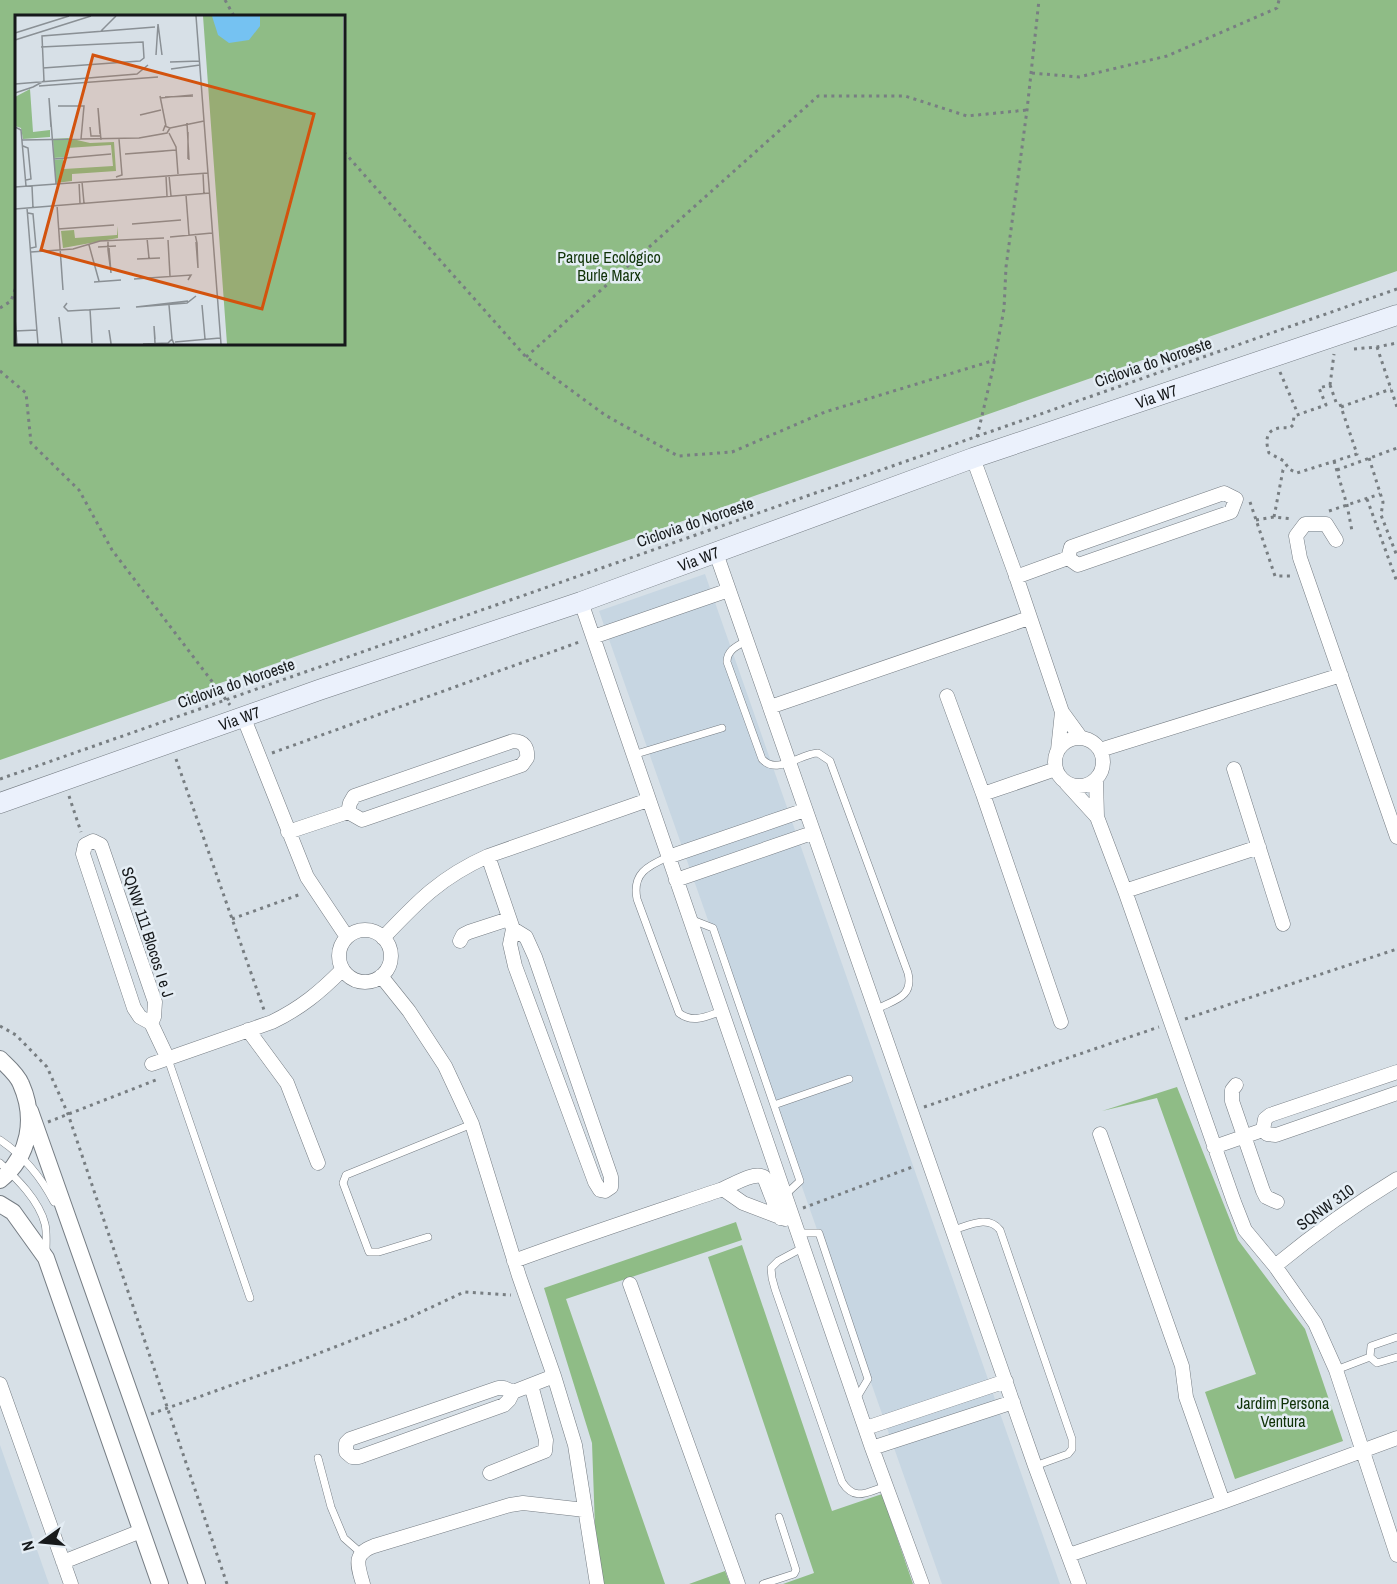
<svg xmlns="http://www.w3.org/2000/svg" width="1397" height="1584" font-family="'Archivo Narrow',sans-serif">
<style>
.built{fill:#c7d6e2}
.green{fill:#8fbc86;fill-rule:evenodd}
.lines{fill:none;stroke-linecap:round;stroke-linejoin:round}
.service-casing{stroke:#757c83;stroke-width:8}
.minor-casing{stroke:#757c83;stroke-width:15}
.tertiary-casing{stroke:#757c83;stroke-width:18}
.secondary-casing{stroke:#757c83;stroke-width:21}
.path{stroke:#787e82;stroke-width:3;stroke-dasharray:3 4.5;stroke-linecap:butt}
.service{stroke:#fff;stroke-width:7}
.minor{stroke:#fff;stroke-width:14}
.tertiary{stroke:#fff;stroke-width:16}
.secondary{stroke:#ebf1fc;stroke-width:20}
.labels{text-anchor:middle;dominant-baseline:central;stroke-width:5;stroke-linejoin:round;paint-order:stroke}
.park-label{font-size:16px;fill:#103308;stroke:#e4edf4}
.street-label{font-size:16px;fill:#16191b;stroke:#e4edf4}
.inset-road{fill:none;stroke:#8a9095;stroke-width:1.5}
.view{fill:#d3530e;fill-opacity:0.15;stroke:#d3530e;stroke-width:3}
.inset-edge{fill:none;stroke:#16191b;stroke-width:3}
</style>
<rect width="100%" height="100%" fill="#d7e0e7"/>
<path class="built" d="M705 574 1060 1584H942L599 611Z
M0 1445 49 1584H0Z"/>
<path class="green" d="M0 0H1397V271L0 760ZM16 16H344V344H16Z
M1177 1087 1238 1240 1305 1329 1343 1441 1235 1479 1205 1392 1256 1374 1157 1098 1102 1111Z
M736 1222 742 1240 566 1299 665 1584H597L592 1443 544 1288Z
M742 1245 832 1511 882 1494 913 1584H783L814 1573 708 1257Z
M725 1571 730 1584H689Z"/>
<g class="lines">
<defs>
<path id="service" d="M746 641C737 646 727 650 727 662L762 759C777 776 801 753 818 753L830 761 908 973C914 998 893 1000 875 1010
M633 755 722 728
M668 857C647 866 632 874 637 899L679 1013C693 1024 707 1016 722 1011
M690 919 713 928 800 1181 786 1194
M168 1059 250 1298
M774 1105 849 1079
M0 1140C24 1156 41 1177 54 1202
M0 1163C17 1179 39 1200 45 1224 47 1232 46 1244 46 1252
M953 1230C968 1226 988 1214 1000 1230L1072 1439V1449L1068 1454 1035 1466
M799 1233H819L868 1379 856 1399
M428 1237 379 1252H369L343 1183 346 1175 472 1124
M804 1247 778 1261 771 1268 772 1278 775 1289 842 1482C855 1502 867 1492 886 1486
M1370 1357 1371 1346 1397 1337
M1370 1357 1377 1363 1397 1357
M1336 1370 1370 1357
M318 1458 331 1507 344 1538 361 1553
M763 1584 794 1574 796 1570 779 1517"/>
<path id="minor" d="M973 458 1015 573 1062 712 1081 738
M1224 493 1236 499 1231 512 1078 565 1068 558 1071 547Z
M1336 540 1326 524H1305L1296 536 1300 558 1397 837
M716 553 1035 1466 1079 1584
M1016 577 1068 558
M581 602 872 1448 922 1584
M593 637 729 590
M947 696 983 794 1061 1022
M770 707 1029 618
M243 716 307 877 347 937
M1055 762a24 24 0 1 1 48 0a24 24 0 1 1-48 0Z
M513 741C524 741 528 748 527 758L522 765 362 820 348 812 350 803 354 796Z
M1058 750 1062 712
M1100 750 1341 675
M1234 769 1283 924
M1096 780 1097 817 1125 891 1234 1202 1245 1230 1275 1266 1315 1323 1336 1370 1397 1555
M1066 783 1097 817
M983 794 1056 769
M288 832 348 812
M93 841 101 845 155 1002 154 1017 151 1023 140 1017 134 1008 83 854 85 845Z
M488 856 513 929 510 944 515 966 595 1182 600 1190 605 1191 611 1187V1177L535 957 526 937 513 929
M668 857 805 810
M676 880 812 833
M1125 891 1259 847
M339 956a26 26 0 1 1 52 0a26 26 0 1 1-52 0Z
M383 938C418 901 441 877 488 856L648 800
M460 941 463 935 469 932 509 919
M381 976 409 1011 445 1066 472 1124 519 1276 554 1376 575 1445 597 1584
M151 1023 168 1059
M248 1030 287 1083 318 1163
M152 1064 272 1022C301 1008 320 992 342 970
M1236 1085 1232 1090V1101L1263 1191 1266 1197 1277 1202
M1263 1130 1265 1119 1270 1115 1397 1072
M1263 1130 1267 1134 1276 1135 1397 1093
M1100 1134 1182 1366 1186 1397 1223 1502
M1214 1147 1263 1130
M723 1189 743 1203 785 1219
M514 1261C582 1236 652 1213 720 1190 732 1186 752 1171 764 1177L780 1218
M1275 1266C1314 1234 1354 1205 1397 1179
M630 1284 738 1584
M0 1384 71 1584
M513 1392 504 1388H498L350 1439 346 1443V1452L352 1457H359L504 1405 509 1400 513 1392 554 1376
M866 1428 1006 1381
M872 1448 1013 1402
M490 1473 545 1451 546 1440 531 1385
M1069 1555 1223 1502 1397 1438
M63 1562 141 1531
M363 1584C358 1566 352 1554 374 1546L510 1505 523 1503 585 1510"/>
<path id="tertiary" d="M0 1059C7 1066 17 1074 21 1084 36 1118 30 1156 0 1180
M30 1111 197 1584
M0 1204 13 1212 46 1258 160 1584"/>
<g id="secondary">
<path id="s1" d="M0 803 319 690 581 602 973 458 1397 315"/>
</g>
</defs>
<use href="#service" class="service-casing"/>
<use href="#minor" class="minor-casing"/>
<use href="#tertiary" class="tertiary-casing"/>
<use href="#secondary" class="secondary-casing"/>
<path class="path" d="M225 0 234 16
M1032 73 1079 77 1167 56 1277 8 1279 0
M344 152 526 357 605 415 678 456 732 452 825 412 995 360
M0 308 11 301 16 287
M1377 347 1397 407
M1354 349 1377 347 1397 343
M526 357 818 96H905L967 116 1027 110
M0 371 26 393 31 443 79 490 112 550 230 705
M1280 372 1298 414
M1330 385 1336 402 1340 404 1357 454 1297 473 1289 469 1284 461 1269 453C1263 434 1270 426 1290 428L1293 425 1294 416 1326 405 1319 388Z
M1330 385 1334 354
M1341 407 1391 389
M977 437 992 373 1004 309 1006 267 1027 110 1039 0
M1369 458 1383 502 1381 515 1397 556
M1334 461 1347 505 1352 531
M1337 470 1397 448
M1367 499 1397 582
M1250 502 1275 576H1293
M1329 511 1380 494
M1274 517 1283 470 1286 466
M1256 520 1274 517 1293 519
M272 753 582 641
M176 759 264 1010
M0 779 1397 289
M69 796 81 832
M232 919 301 894
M1185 1019 1397 949
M0 1026 16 1035 47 1067 68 1114 227 1584
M924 1107 1159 1027
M48 1122 156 1080V1077
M803 1208 915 1166
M151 1414 299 1361 404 1320 464 1292 511 1295"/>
<use href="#service" class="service"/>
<use href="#minor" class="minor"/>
<use href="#tertiary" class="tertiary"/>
<use href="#secondary" class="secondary"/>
</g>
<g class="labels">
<g class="park-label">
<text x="609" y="257">Parque Ecológico<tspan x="609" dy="18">Burle Marx</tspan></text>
<text x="1283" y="1403">Jardim Persona<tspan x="1283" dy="18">Ventura</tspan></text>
</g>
<g class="street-label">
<text transform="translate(1153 362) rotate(-19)">Ciclovia do Noroeste</text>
<text stroke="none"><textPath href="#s1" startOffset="1226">Via W7</textPath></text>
<text transform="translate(695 522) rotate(-19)">Ciclovia do Noroeste</text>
<text stroke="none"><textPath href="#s1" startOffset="740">Via W7</textPath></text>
<text transform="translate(236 683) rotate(-19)">Ciclovia do Noroeste</text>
<text stroke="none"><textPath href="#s1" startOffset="254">Via W7</textPath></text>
<text transform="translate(148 932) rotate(72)">SQNW 111 Blocos I e J</text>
<text transform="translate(1325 1207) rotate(-36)">SQNW 310</text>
</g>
</g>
<g transform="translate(15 15)">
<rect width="330" height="330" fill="#d7e0e7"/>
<path d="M188 1H328L330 329H212ZM15 74 18 117 35 115V122L8 124 6 113 0 111V82ZM53 123 75 128 99 127 101 156 57 159V166L41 168 39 145 48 144 49 154 98 151 96 130 52 133V142L39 143 38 124ZM103 211V223L48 233 46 216 59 215 60 223 102 220Z" fill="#8fbc86"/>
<path d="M197 1H245V11L234 25 214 28 203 20Z" fill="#75c2f2"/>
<path class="inset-road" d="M181 1 206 329M86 16 101 1M0 18 54 1M0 25 76 1M26 32 128 27 129 43 125 46 28 53M141 40 143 9 147 40M155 47 185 46M156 54 185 50M0 69 122 59 133 50M24 71 143 62M18 72 29 66 27 21 140 12M0 78 18 72M145 81 151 111M150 82 178 81M34 83 41 169M34 83 36 112M145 83 178 80M43 91H69L66 124M83 93 86 125M83 93 85 119M125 100 146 95M172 108 174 145M0 112 6 115 11 171M75 112 76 121H86M155 113 189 106M173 117V144M154 118 161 132 163 159M7 125 124 123 152 118 155 113 150 111 148 116M8 131 13 133 16 164 11 165M110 139 161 135M110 139 150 136M39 144 96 139M188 158 189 179M154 160 156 181M151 161 152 181M101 162 107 160 104 124M64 167 65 188M67 167 69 188M17 171 18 193M0 172 193 158M171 180 174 220M42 190 48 275 46 246M12 193 23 329M0 194 195 178M13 198 18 199 21 232 16 233M117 209 166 205M43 214 99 210M180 219 182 228 183 253 181 227M155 222 197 218M132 223 134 243M153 225 155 261M93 226V235L96 258 94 233M74 230 84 266M83 232 101 231M16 237 58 234 85 226 149 223M122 244 145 243M119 264 176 260 173 265M79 267 106 265M173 286 121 292 172 288 181 281M52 288 49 292 53 296 105 293M154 290 157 324M187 290 190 324M75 294 77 328M0 303 2 329M0 316 22 315M140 324 139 311 140 328M160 327 205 323M96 328 94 315 96 329M47 329 44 302 47 329M128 329 153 328 157 324 159 329"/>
<path class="view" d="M78 40 299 99 247 294 26 235Z"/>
<rect width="330" height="330" class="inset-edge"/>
</g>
<g transform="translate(42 1542) rotate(255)" stroke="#e4edf4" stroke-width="4.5" paint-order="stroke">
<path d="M0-4.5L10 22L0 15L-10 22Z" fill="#16191b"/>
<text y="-9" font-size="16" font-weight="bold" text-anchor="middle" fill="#16191b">N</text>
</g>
</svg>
